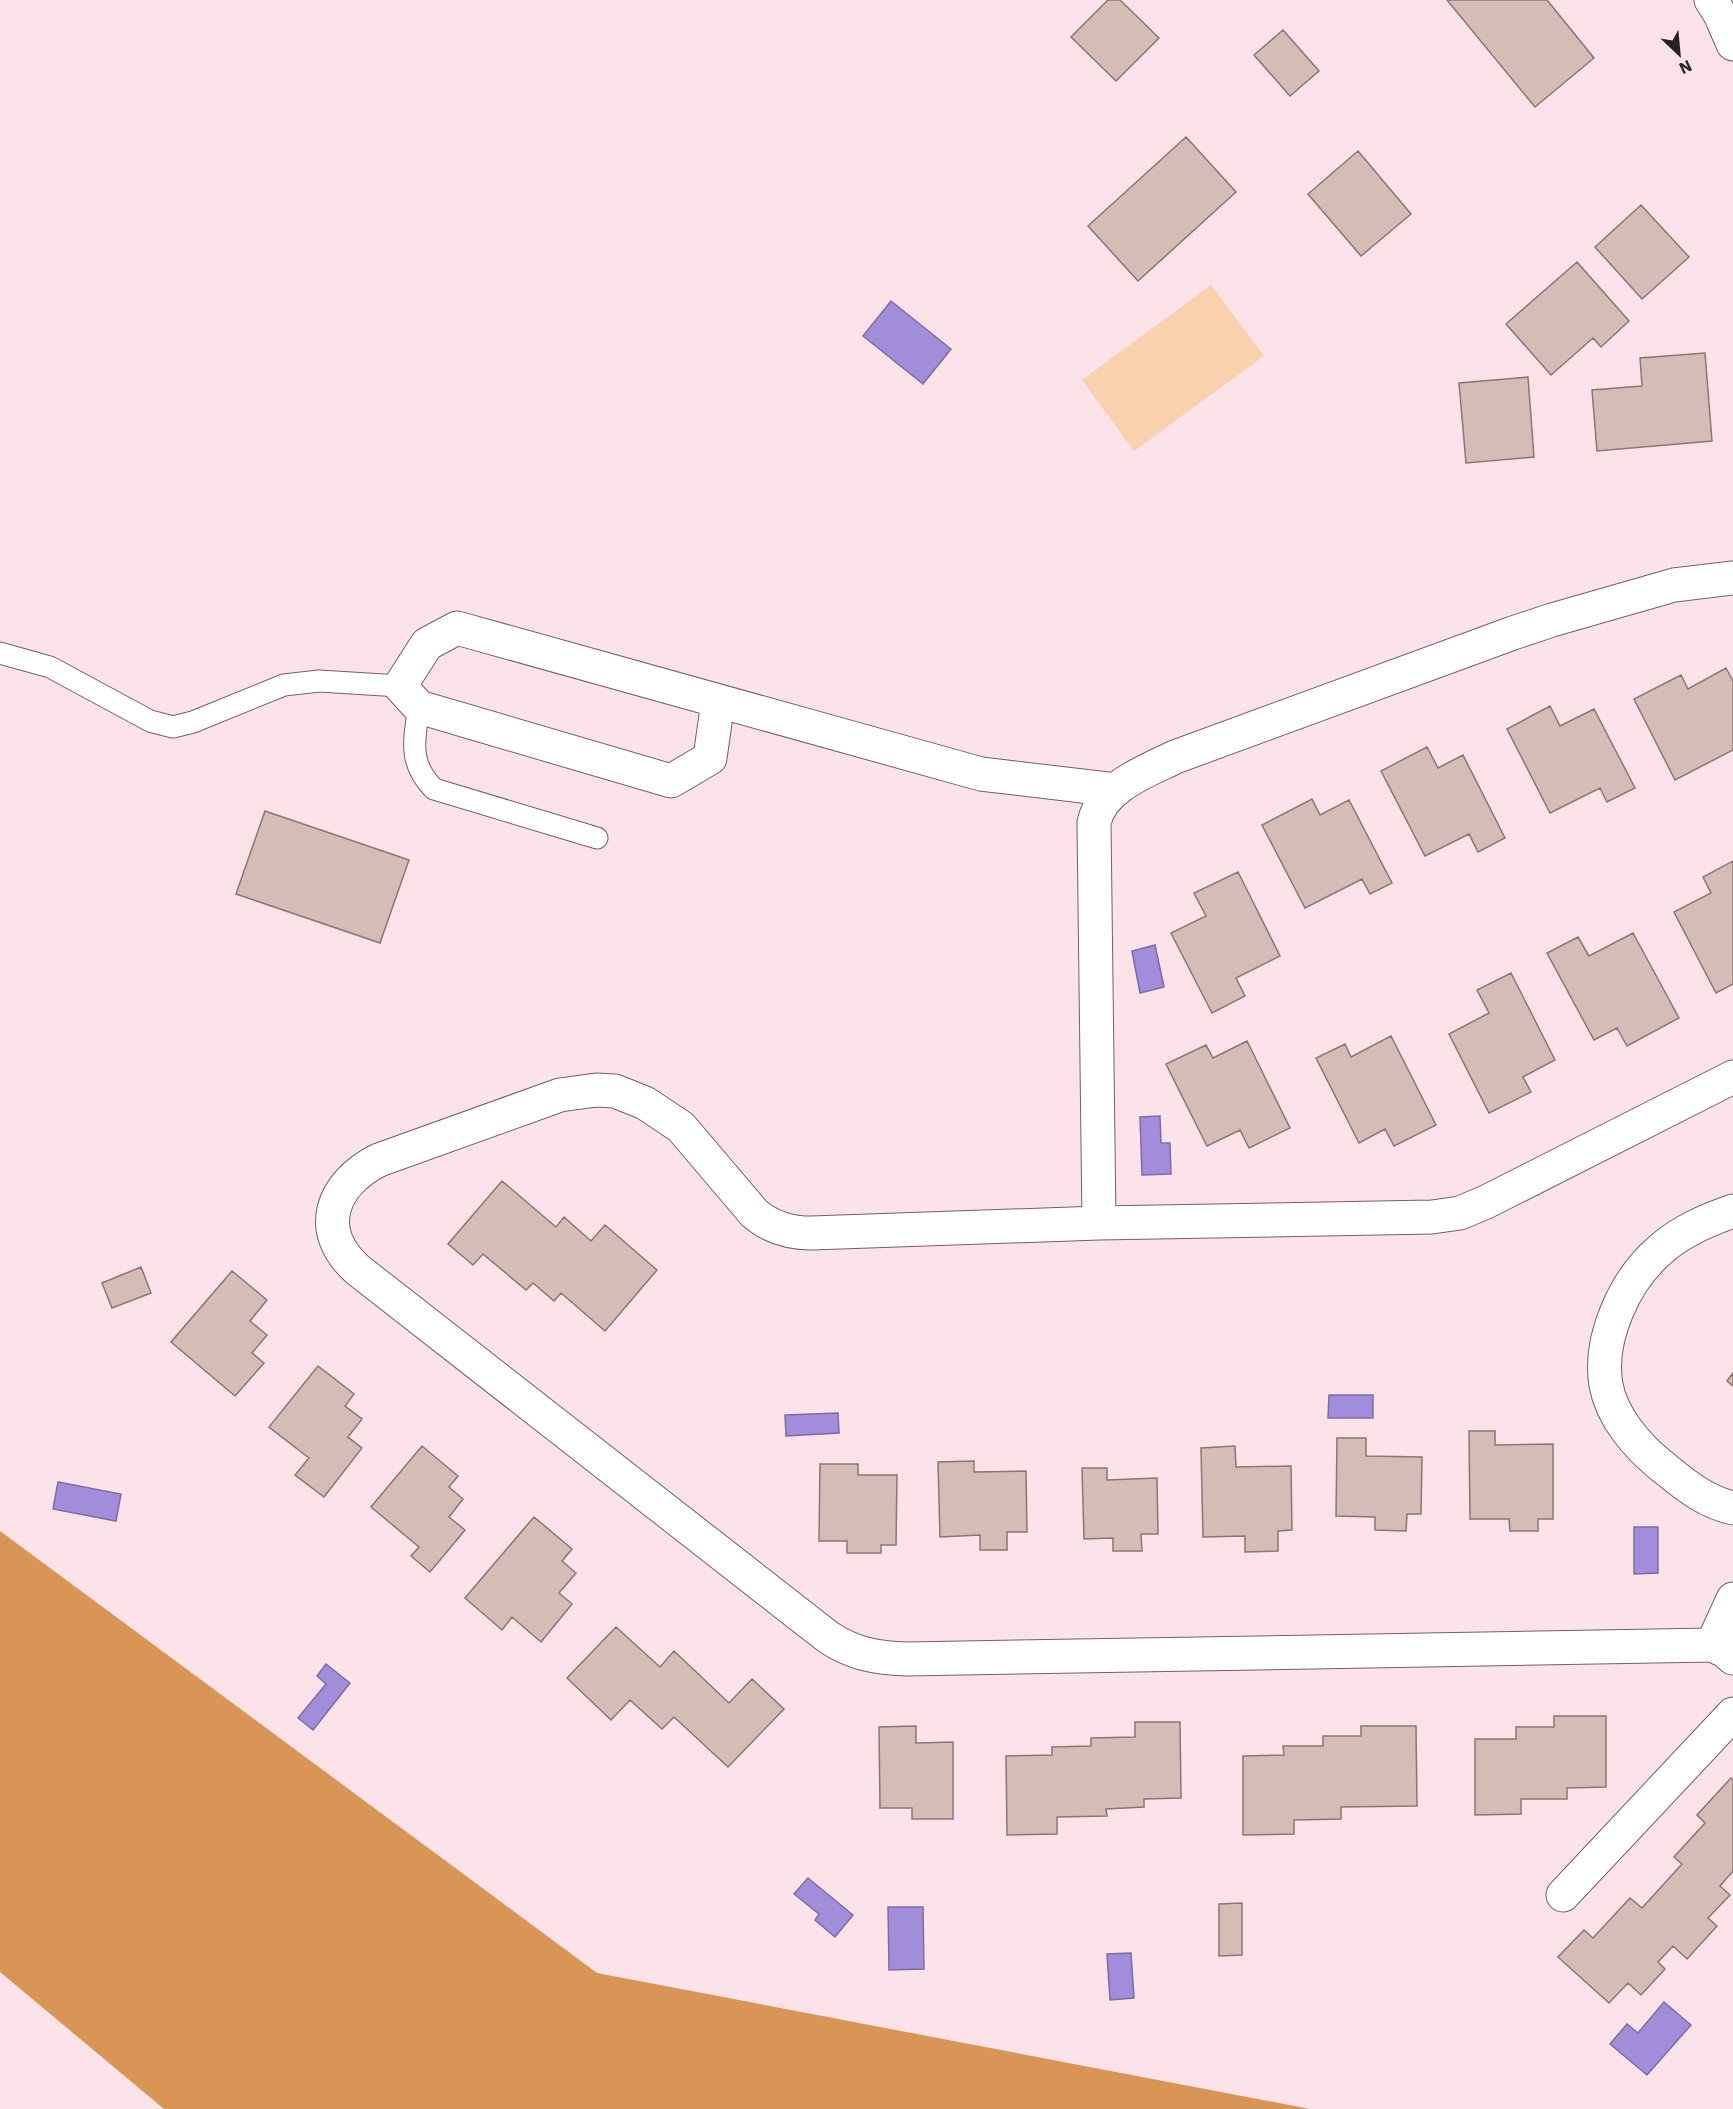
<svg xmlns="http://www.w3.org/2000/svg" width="1733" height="2109" font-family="'IBM Plex Sans',sans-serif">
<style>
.green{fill:#f9d1ae}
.forest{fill:#d89555}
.water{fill:#a28ddb;stroke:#7e6da4;stroke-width:1.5}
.building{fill:#d6bcb7;stroke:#8d7571;stroke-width:1.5}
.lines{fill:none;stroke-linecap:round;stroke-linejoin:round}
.lane-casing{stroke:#765f66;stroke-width:23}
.street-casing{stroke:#765f66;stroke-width:35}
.lane{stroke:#fff;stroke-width:21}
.street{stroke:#fff;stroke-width:33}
</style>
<rect width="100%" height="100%" fill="#fce2e9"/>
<path class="green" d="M1211 285 1264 356 1134 451 1082 380Z"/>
<path class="forest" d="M0 1531 597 1973 1310 2109H164L0 1972Z"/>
<path class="water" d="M891 301 951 349 923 384 863 336Z
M1155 945 1164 987 1140 993 1132 951Z
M1160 1116 1161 1143H1170L1171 1174 1142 1175 1140 1117Z
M1329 1395H1373V1418H1328Z
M838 1413 839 1433 786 1436 785 1415Z
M58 1482 121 1494 116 1521 53 1509Z
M1634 1527H1658V1573L1634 1574Z
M326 1664 350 1683 313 1730 298 1718 326 1684 317 1676Z
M808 1878 853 1915 835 1937 815 1920 819 1914 794 1894Z
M888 1907H923L924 1969 889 1970Z
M1131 1953 1134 1998 1110 2000 1107 1954Z
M1664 2002 1691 2025 1647 2075 1610 2044 1627 2024 1638 2033Z"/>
<path class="building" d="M1108 0H1120L1159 38 1116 81 1071 37Z
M1447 0H1547L1594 58 1535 107Z
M1283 30 1319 71 1290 96 1254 55Z
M1186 137 1236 192 1138 281 1088 226Z
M1358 151 1411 214 1361 256 1308 194Z
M1641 205 1689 257 1642 299 1595 247Z
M1577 262 1629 321 1601 347 1593 338 1551 375 1506 324Z
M1705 353 1712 441 1597 451 1592 390 1642 386 1640 358Z
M1528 377 1534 457 1466 463 1459 383Z
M1726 668 1733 681V750L1675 780 1634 699 1681 675 1688 689Z
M1550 706 1560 726 1594 709 1635 788 1607 802 1600 788 1550 813 1507 729Z
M1427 747 1438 768 1463 755 1505 838 1478 852 1469 834 1425 856 1381 771Z
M1312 799 1320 815 1349 800 1392 883 1370 894 1362 879 1305 908 1262 825Z
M265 811 409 860 380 943 236 894Z
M1733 861V984L1716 993 1674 912 1711 893 1703 877Z
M1238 872 1280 956 1236 978 1245 996 1212 1013 1171 933 1206 916 1194 893Z
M1633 933 1679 1018 1627 1046 1617 1028 1594 1040 1547 953 1578 937 1589 956Z
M1511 973 1555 1060 1523 1077 1531 1092 1489 1113 1449 1034 1489 1013 1477 990Z
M1391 1036 1436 1125 1394 1146 1385 1129 1359 1143 1316 1058 1345 1044 1351 1057Z
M1247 1041 1290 1128 1249 1148 1240 1130 1207 1146 1166 1064 1206 1045 1213 1058Z
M502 1181 556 1227 564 1217 591 1241 605 1225 657 1270 605 1331 561 1293 554 1301 533 1283 526 1290 483 1254 473 1265 448 1244Z
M141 1267 151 1293 112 1308 102 1283Z
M232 1271 267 1300 250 1321 267 1335 252 1353 264 1363 235 1396 171 1342Z
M318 1366 354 1394 345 1406 362 1419 348 1437 362 1448 324 1497 295 1475 309 1458 269 1427Z
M1733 1373V1386L1727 1381Z
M1469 1431H1495V1445L1553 1444V1519H1538V1531H1510L1509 1519H1470Z
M1337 1438H1366V1456L1422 1457 1421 1514H1407L1406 1531 1375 1530V1517L1336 1516Z
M422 1446 458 1476 449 1487 463 1499 449 1517 465 1530 430 1572 411 1556 419 1547 371 1507Z
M1235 1446 1236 1467 1291 1466 1292 1530 1278 1531V1551L1245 1552V1536L1203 1537 1201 1448Z
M974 1461V1472L1026 1471 1027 1532H1007V1550H980V1535L940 1537 938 1462Z
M820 1464H858V1475H897L896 1545H881V1553H847V1541H819Z
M1082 1468H1107V1480L1157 1478 1158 1534H1141L1142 1551H1113V1538L1084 1539Z
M534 1517 572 1549 562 1561 576 1573 559 1593 572 1604 541 1642 512 1617 502 1630 465 1598Z
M616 1627 660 1667 674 1651 729 1703 752 1679 784 1709 728 1767 674 1717 662 1729 630 1700 611 1720 567 1678Z
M1554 1716H1606V1787L1567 1788V1799H1521V1814L1475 1815V1739H1516V1727H1554Z
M1135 1722H1180L1181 1798 1144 1799V1807L1106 1809 1107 1816 1057 1817V1834L1007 1835 1006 1756 1052 1755V1747L1091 1746V1738L1135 1737Z
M916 1726V1743L953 1742V1819H912V1808H880L879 1727Z
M1361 1726H1416L1417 1806 1341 1807V1819L1294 1820V1834L1243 1835V1756L1284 1755 1283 1746H1323V1736H1361Z
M1731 1778 1733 1780V1871L1720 1886 1730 1895 1708 1918 1717 1926 1687 1959 1673 1946 1658 1962 1665 1969 1641 1995 1628 1983 1609 2003 1558 1957 1584 1930 1593 1938 1630 1898 1642 1908 1682 1864 1674 1857 1705 1823 1697 1815Z
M1242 1903V1955L1219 1956V1904Z"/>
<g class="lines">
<defs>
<path id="lane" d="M0 653 50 667 150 721 173 727 193 722 284 685 319 681 400 686
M419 707C414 740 408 763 434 789L597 838"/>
<path id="street" d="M1711 0 1720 14 1733 44
M1733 578 1674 585 1552 620 1513 633 1175 757C1147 771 1101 787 1094 823L1099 1223 1432 1217 1460 1213 1486 1202 1733 1077
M718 701 710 758 671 781 419 707 400 686 427 644 457 628 981 774 1116 790
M1733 1211C1707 1220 1681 1231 1660 1250 1625 1280 1598 1338 1606 1385 1612 1418 1638 1447 1663 1467 1684 1484 1705 1502 1733 1508
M1099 1223 812 1233C790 1233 771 1228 754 1213L681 1127 645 1103 615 1091 596 1090 560 1095 379 1160C331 1184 314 1231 358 1270L828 1637C853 1654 877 1658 907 1659L1712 1645 1725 1651 1733 1658
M1712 1645 1733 1599
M1563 1895 1733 1714"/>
</defs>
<use href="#lane" class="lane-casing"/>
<use href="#street" class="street-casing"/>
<use href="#lane" class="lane"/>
<use href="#street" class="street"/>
</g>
<g transform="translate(1679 54) rotate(154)" stroke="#fce2e9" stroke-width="4.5" paint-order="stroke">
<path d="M0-4.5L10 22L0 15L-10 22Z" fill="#2a2123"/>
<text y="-9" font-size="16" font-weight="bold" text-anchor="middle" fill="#2a2123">N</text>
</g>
</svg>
